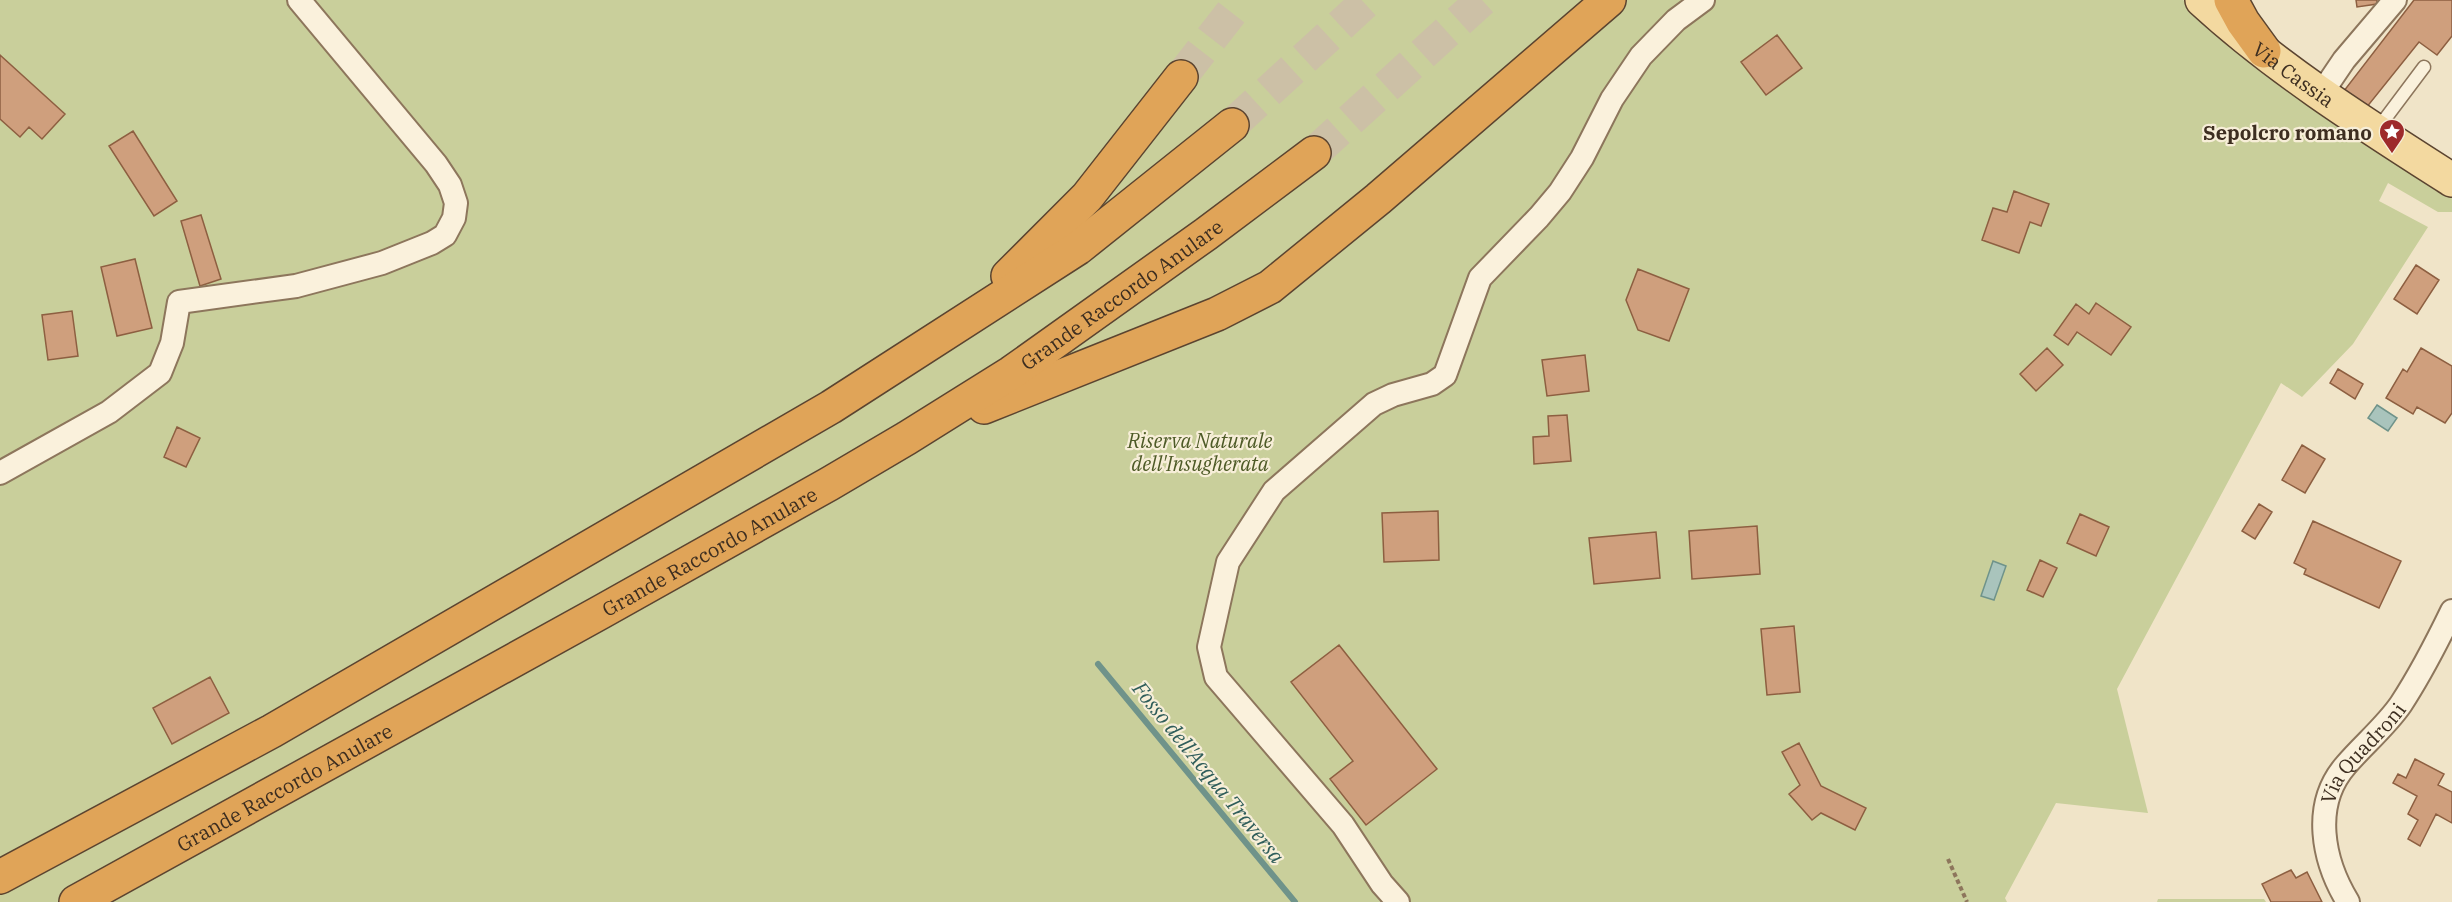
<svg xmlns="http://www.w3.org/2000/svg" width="2452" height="902" font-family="'IBM Plex Serif',serif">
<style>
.green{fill:#c9cf9b}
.water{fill:#a9c4bc;stroke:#6f938a;stroke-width:1.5}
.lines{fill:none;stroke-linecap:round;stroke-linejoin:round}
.stream{stroke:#6f938a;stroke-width:6}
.building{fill:#cf9f7d;stroke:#8d5f41;stroke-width:1.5}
.highway-tunnel{stroke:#ccc0a6;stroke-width:33;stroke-dasharray:33 16;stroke-linecap:butt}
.lane-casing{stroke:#8d765c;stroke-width:15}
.street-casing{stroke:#8d765c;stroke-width:26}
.primary-casing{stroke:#5b4430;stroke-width:36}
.highway-casing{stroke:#5b4430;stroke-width:36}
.path{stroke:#8d765c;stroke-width:4;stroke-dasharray:4.5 3;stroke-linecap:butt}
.lane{stroke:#faf1dc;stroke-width:12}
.street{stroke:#faf1dc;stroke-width:22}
.primary{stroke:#f3d9a0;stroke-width:33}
.highway{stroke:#e0a458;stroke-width:33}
.labels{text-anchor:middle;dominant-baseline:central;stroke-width:4.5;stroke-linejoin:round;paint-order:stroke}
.street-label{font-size:20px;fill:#3d2e20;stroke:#f7eed8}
.poi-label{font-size:20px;font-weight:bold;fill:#3d2e20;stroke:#f7eed8;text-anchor:end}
.park-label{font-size:20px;font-style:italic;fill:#4d5a26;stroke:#f7eed8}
.water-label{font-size:21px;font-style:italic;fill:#2f5d5a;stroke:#f7eed8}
</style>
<rect width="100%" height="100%" fill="#f0e4c8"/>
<path class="green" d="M0 0H2183L2400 160 2452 195V212H2438L2388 183 2379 201 2428 227 2353 344 2302 397 2281 383 2117 689 2148 813 2056 803 2005 898 2007 902H0Z
M2158 899H2264L2266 902H2157Z"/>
<path class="water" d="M2377 405 2397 418 2388 431 2368 418Z
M1993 561 2006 566 1994 600 1981 596Z"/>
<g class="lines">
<path class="stream" d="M1098 664 1295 902"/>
</g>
<path class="building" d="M2356 0H2377V4L2357 7Z
M2414 0H2452V36L2437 55 2419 42 2362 113 2340 96Z
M1777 35 1802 68 1766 95 1741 62Z
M0 55 65 114 42 139 29 127 20 137 0 119Z
M133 131 177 201 154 216 109 146Z
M2014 191 2049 204 2041 226 2030 222 2019 253 1982 240 1993 208 2007 212Z
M201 215 221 279 200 286 181 221Z
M135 259 152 328 117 336 101 267Z
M2416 265 2439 280 2417 314 2394 299Z
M1638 269 1689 289 1669 341 1638 330 1626 300Z
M2096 303 2131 327 2111 355 2077 332 2068 345 2054 335 2076 304 2089 314Z
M72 311 78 356 48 360 42 315Z
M2047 348 2063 365 2036 391 2020 374Z
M2421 348 2452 366V413L2445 423 2417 407 2413 414 2386 398 2403 369 2407 372Z
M1585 355 1589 391 1547 396 1542 360Z
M2338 369 2363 384 2355 399 2330 383Z
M1567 415 1571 461 1534 464 1533 437 1549 436 1548 416Z
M177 427 200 438 186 467 164 457Z
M2302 445 2325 459 2305 493 2282 480Z
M2259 504 2272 512 2255 539 2242 531Z
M1438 511 1439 560 1384 562 1382 513Z
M2080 514 2109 527 2096 556 2067 543Z
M2313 521 2401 561 2379 608 2304 574 2306 569 2294 563Z
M1757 526 1760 574 1692 579 1689 531Z
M1656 532 1660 578 1594 584 1589 538Z
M2040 560 2057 568 2043 597 2027 590Z
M1794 626 1800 692 1767 695 1761 629Z
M1339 645 1437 769 1366 825 1330 779 1353 761 1291 682Z
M210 677 229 713 172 744 153 708Z
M1799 743 1821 786 1866 808 1855 830 1821 813 1812 820 1789 794 1800 785 1782 752Z
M2415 759 2444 774 2438 785 2452 792V823L2436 814 2420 846 2408 839 2418 820 2408 814 2417 796 2393 783 2398 774 2406 778Z
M2291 870 2296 878 2307 872 2322 902H2271L2262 884Z"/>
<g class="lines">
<path class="highway-tunnel" d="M1181 77 1241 0
M1232 125 1368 0
M1314 153 1482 0"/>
<defs>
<path id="lane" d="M2376 131 2424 67"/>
<g id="street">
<path d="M2321 94 2344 60 2395 0"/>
<path d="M0 473 109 412 160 373 172 343 179 302 296 286 382 263 432 243 445 235 454 218 456 203 450 185 436 164 299 0"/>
<path d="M1398 902 1382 884 1343 825 1216 677 1209 647 1228 562 1274 491 1374 404 1393 395 1432 384 1445 375 1480 278 1539 217 1560 192 1582 158 1612 99 1641 56 1676 20 1703 0"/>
<path id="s1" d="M2348 902C2323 861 2311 805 2346 765 2363 745 2386 726 2401 704 2420 675 2437 642 2452 611"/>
</g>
<g id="primary">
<path id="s2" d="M2202 0C2277 69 2366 125 2452 180"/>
</g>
<g id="highway">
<path d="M2231 0 2243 22 2264 51"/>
<path d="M1008 276 1087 197 1181 77"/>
<path d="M984 407 1217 314 1270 287 1378 199 1609 0"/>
<path d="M0 877 272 731 831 407 1078 248 1232 125"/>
<path id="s3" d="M76 902 601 612 829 484 907 438 1011 373 1206 234 1314 153"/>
</g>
</defs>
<use href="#lane" class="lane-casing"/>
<use href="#street" class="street-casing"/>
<use href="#primary" class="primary-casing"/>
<use href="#highway" class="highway-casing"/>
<path class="path" d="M1948 859 1967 902"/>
<use href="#lane" class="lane"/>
<use href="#street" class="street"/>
<use href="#primary" class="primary"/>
<use href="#highway" class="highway"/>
</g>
<defs>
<symbol id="sight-pin" viewBox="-11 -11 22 30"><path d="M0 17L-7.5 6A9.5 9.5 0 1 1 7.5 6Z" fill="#9e2a2b" stroke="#f7eed8"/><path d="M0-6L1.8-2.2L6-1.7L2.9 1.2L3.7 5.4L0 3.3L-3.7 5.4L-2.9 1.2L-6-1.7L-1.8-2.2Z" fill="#fff"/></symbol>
</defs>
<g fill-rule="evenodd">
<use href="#sight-pin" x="2377" y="117" width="30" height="40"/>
</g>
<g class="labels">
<g class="street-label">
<text stroke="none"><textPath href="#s2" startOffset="118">Via Cassia</textPath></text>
<text stroke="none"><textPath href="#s3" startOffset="1210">Grande Raccordo Anulare</textPath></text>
<text stroke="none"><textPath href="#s3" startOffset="724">Grande Raccordo Anulare</textPath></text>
<text stroke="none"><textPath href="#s1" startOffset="166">Via Quadroni</textPath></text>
<text stroke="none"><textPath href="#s3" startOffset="238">Grande Raccordo Anulare</textPath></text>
</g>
<g class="poi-label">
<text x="2372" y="132">Sepolcro romano</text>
</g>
<g class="park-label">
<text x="1200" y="440">Riserva Naturale<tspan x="1200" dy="23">dell'Insugherata</tspan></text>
</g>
<g class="water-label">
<text transform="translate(1209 772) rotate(51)">Fosso dell'Acqua Traversa</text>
</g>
</g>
</svg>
